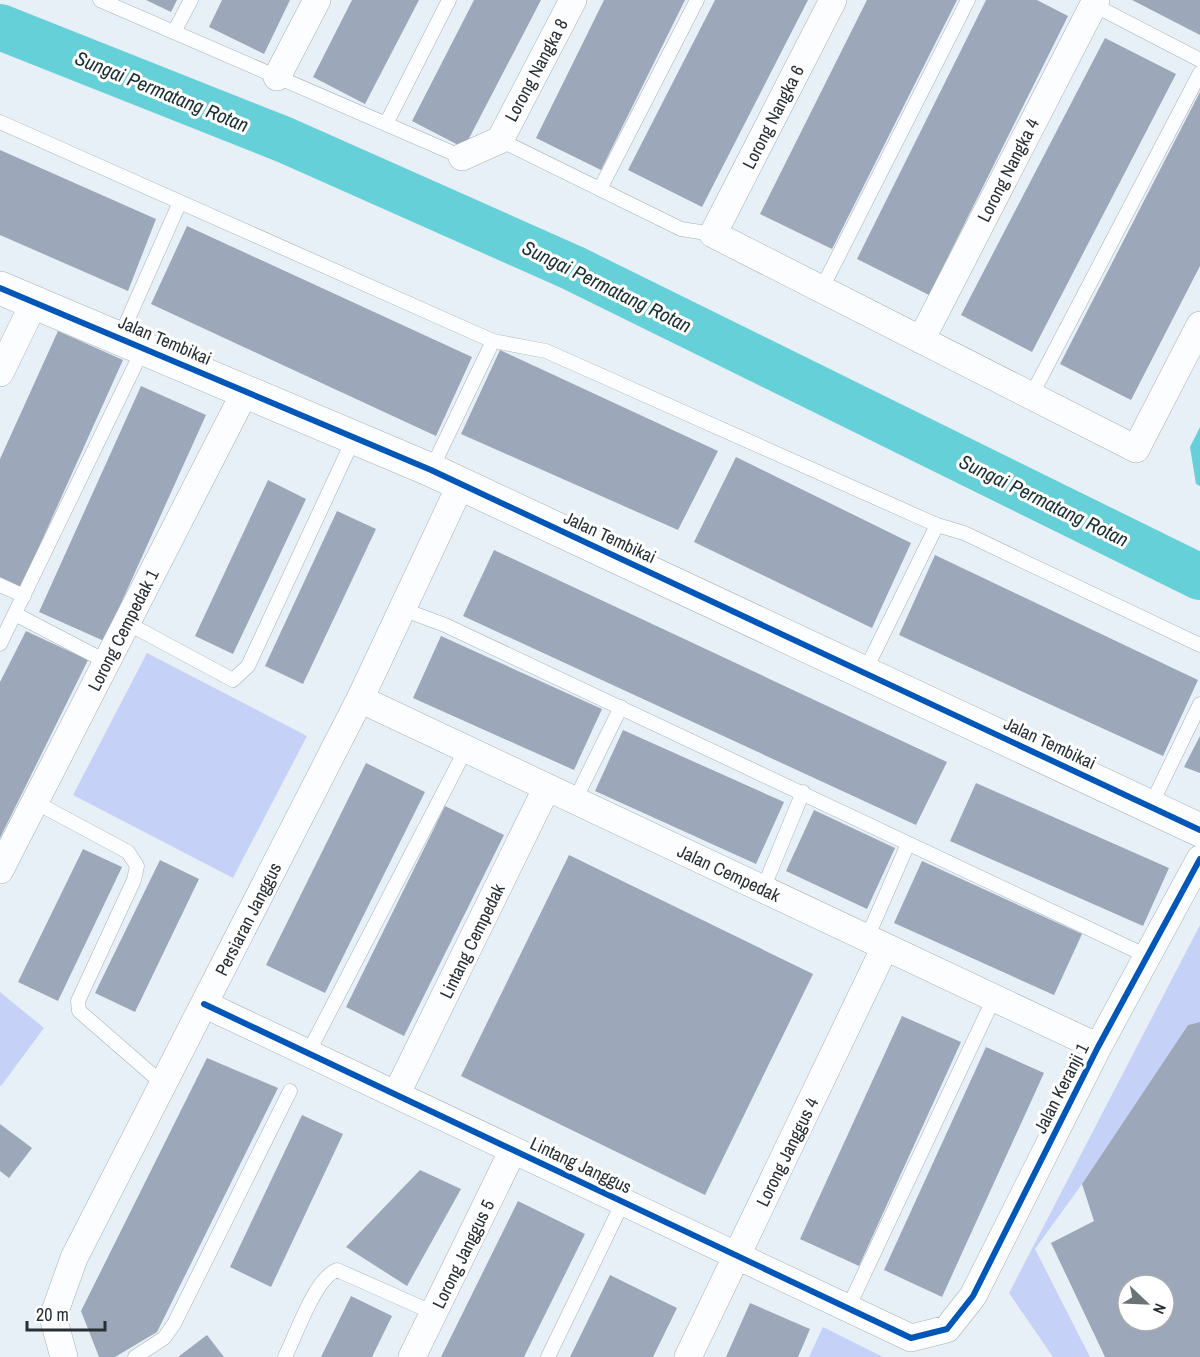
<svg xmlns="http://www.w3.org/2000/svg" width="1200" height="1357" font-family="'Archivo Narrow',sans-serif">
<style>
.green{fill:#c6d1f8}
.water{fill:#66d0d9}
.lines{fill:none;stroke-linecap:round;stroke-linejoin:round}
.river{stroke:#66d0d9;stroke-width:46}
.building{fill:#9ca8b9;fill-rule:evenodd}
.service-casing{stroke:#a8b0b6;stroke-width:15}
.minor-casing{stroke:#a8b0b6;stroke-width:28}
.tertiary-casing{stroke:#a8b0b6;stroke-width:34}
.service{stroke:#fbfdfe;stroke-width:14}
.minor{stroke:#fbfdfe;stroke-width:27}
.tertiary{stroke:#fbfdfe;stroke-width:33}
.cycleway-casing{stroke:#fff;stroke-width:10}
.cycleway{stroke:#0057b8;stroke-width:6}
.labels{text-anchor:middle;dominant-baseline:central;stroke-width:6;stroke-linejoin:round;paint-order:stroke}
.street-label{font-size:18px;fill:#272f34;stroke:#fff}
.water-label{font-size:20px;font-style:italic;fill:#182f31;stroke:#fff}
</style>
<rect width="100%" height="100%" fill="#e7f0f7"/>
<path class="green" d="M147 653 307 736 233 878 73 795Z
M1200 925V1022L1188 1025 1082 1184 1035 1249 1090 1357H1053L1009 1293Z
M0 992 44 1028 1 1086 0 1085Z
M823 1327 883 1357H809Z"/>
<path class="water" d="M1200 427V486L1196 484 1190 447Z"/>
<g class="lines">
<path class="river" d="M0 27 285 140 573 268 1200 577"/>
</g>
<path class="building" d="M146 0H177L171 12Z
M222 0H290L264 54 209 27Z
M352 0H419L365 104 313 77Z
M474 0H541L464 148 412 121Z
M604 0H685L601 170 536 138Z
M715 0H808L702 207 628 170Z
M867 0H957L832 249 760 214Z
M986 0H1037L1068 16 929 295 857 259Z
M1132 0H1200V35Z
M1105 38 1176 74 1032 352 961 315Z
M1200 92V266L1131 400 1060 364Z
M0 150 156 219 128 291 0 235Z
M187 226 472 357 436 436 151 304Z
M58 331 123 360 21 587 0 577V459Z
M500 350 718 451 678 530 461 434Z
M141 386 206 415 104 641 39 612Z
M736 457 911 543 872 628 694 542Z
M268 480 306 499 233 654 195 636Z
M337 511 376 529 303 684 265 666Z
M494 550 947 762 916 825 463 616Z
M935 555 1198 680 1163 756 899 635Z
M26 631 88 660 0 838V682Z
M441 636 602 709 574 770 413 698Z
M623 730 784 802 756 864 595 791Z
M1200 736V773L1184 767Z
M366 763 425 792 325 993 266 965Z
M976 783 1169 868 1143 926 950 841Z
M445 806 504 835 404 1036 346 1007Z
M814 810 895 848 867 909 786 871Z
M83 849 122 867 58 1001 18 982Z
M569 855 813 974 705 1195 461 1076Z
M160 860 199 879 135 1012 95 993Z
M922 861 1082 934 1054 995 894 923Z
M902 1016 961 1042 859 1266 800 1239Z
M1200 1022V1357H1105L1051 1243 1094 1221 1082 1184 1188 1025ZM1128 1285H1164V1321H1128Z
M986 1047 1044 1073 942 1297 884 1270Z
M207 1058 278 1088 157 1332 115 1357H99L81 1311Z
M302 1115 343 1134 271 1287 230 1267Z
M0 1124 32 1148 9 1178 0 1171Z
M420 1170 461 1189 407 1286 346 1247Z
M518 1201 585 1234 524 1357H441Z
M610 1275 677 1308 653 1357H570Z
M351 1296 392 1316 372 1357H321Z
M750 1303 810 1329 798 1357H726Z
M207 1335 224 1357H178Z"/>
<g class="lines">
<defs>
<path id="service" d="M100 0 462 157
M1090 3 1200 60
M174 32 191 0
M0 122 493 341 546 351 937 525 964 533 1200 645
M386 124 449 0
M500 140 681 229 713 234
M600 189 697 0
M821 290 968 0
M120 337 180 202
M1031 396 1200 73
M431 470 493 341
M0 585 24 596
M402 609 445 625 1147 956
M15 614 107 662
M127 623 233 680 248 666 354 438
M0 644 143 349
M864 673 937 525
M575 800 621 707
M35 802 128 852 137 866 134 880 78 1001 79 1011 163 1084
M1150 807 1200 704
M763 889 803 792
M867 938 908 844
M308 1053 466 749
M848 1308 994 998
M135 1357 164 1338 174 1324 290 1091
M285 1357C296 1335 315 1278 337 1270L434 1313
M548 1357 623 1202"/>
<path id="minor" d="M833 0 713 234 1136 449 1200 325
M277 77 317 0
M462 157 500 140 573 0
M921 340 1096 0
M0 373 35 301
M360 699 1098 1047
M0 870 246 390
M204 1004 911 1338 947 1329 973 1296 1098 1047 1200 859
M396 1095 547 787
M64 1357 53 1317 74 1258 360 699 461 484
M412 1357 513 1150
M688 1357 885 947"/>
<path id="tertiary" d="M0 288 431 470 1200 830"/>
</defs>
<use href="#service" class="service-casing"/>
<use href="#minor" class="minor-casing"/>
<use href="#tertiary" class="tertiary-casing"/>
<use href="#service" class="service"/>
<use href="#minor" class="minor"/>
<use href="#tertiary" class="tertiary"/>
<defs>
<path id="cycleway" d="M0 288 431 470 1200 830
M204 1004 911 1338 947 1329 973 1296 1098 1047 1200 859"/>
</defs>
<use href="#cycleway" class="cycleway-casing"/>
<use href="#cycleway" class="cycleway"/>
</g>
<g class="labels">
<g class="street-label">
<text transform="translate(536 70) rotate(-62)">Lorong Nangka 8</text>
<text transform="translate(773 117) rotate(-63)">Lorong Nangka 6</text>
<text transform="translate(1008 170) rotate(-63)">Lorong Nangka 4</text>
<text transform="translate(165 340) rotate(23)">Jalan Tembikai</text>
<text transform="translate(610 537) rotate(25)">Jalan Tembikai</text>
<text transform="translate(123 630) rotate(-63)">Lorong Cempedak 1</text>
<text transform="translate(1050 743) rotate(25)">Jalan Tembikai</text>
<text transform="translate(729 873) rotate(25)">Jalan Cempedak</text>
<text transform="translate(248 919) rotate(-63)">Persiaran Janggus</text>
<text transform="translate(472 941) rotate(-64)">Lintang Cempedak</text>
<text transform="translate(1061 1088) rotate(-63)">Jalan Keranji 1</text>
<text transform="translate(787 1152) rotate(-64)">Lorong Janggus 4</text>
<text transform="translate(581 1165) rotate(25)">Lintang Janggus</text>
<text transform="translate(463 1254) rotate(-64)">Lorong Janggus 5</text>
</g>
<g class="water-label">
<text transform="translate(162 91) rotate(22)">Sungai Permatang Rotan</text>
<text transform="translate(607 286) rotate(26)">Sungai Permatang Rotan</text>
<text transform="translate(1044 500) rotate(26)">Sungai Permatang Rotan</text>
</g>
</g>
<g transform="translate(1146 1303) rotate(113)"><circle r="28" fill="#ffffff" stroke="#a9acae" stroke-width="1.5"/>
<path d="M0-4.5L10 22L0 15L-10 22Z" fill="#6a7378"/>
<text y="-9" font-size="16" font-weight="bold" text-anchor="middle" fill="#272f34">N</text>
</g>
<path d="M27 1321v9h78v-9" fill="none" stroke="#272f34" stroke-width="3"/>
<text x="36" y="1321" font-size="18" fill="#272f34" stroke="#ffffff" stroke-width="4.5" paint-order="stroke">20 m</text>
</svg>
